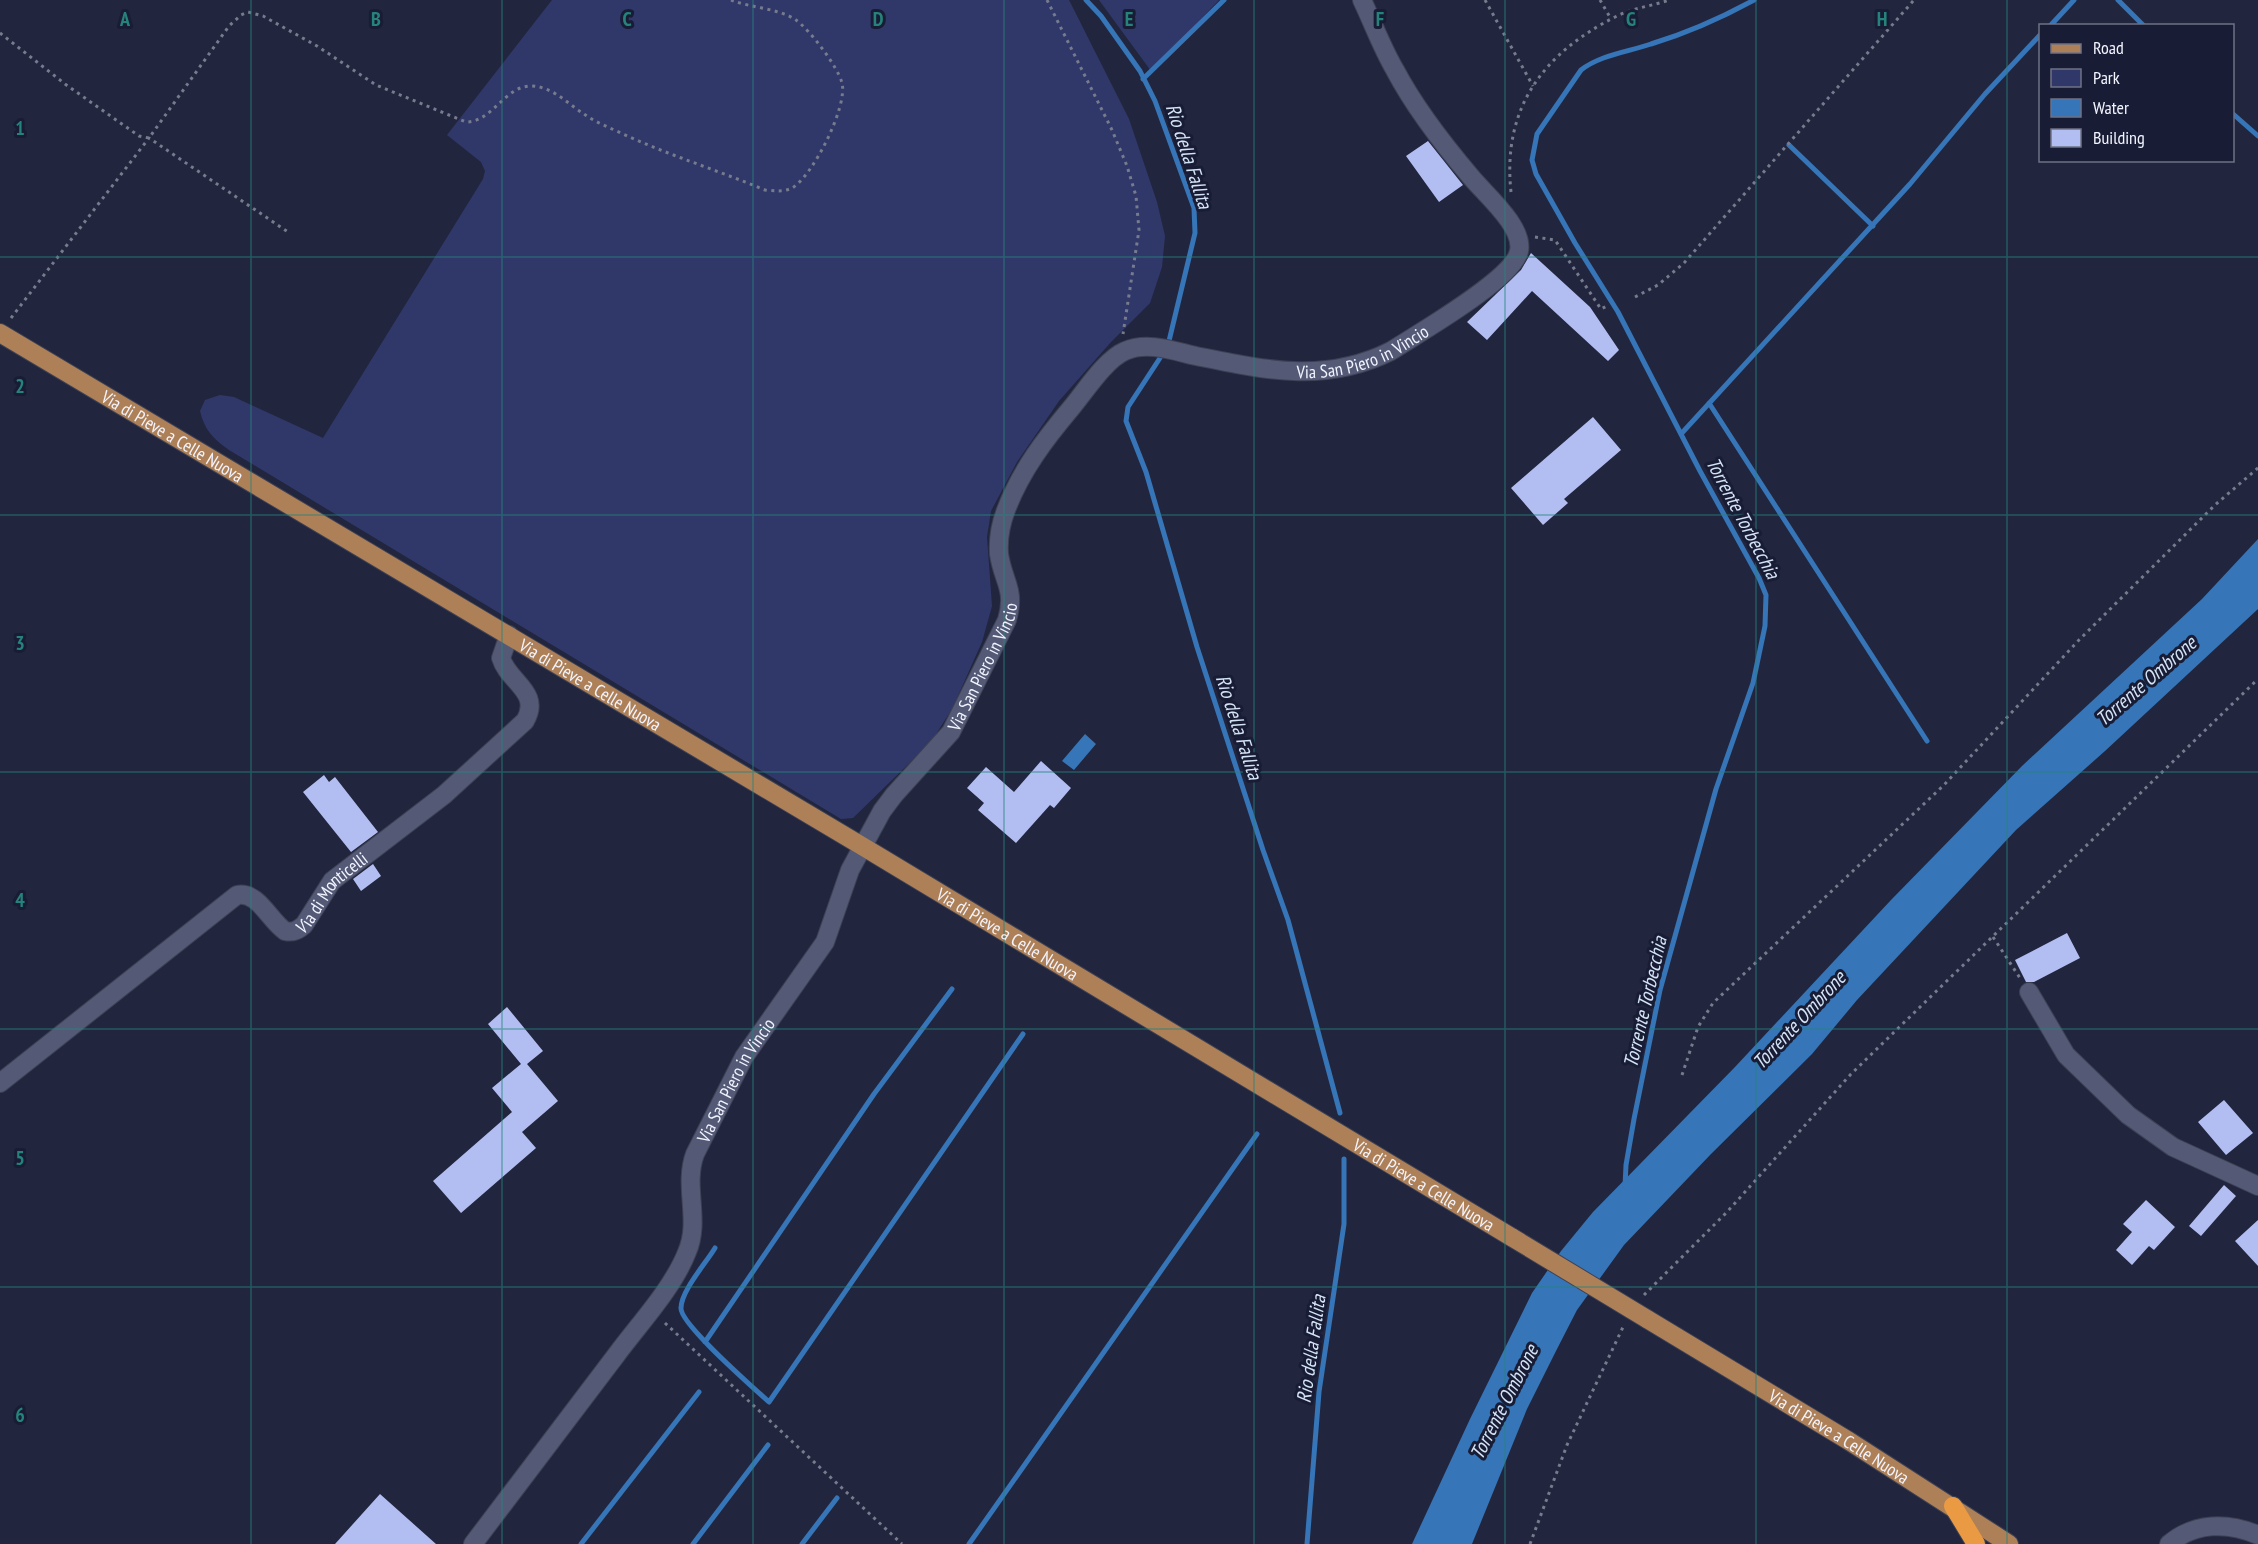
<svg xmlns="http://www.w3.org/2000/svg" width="2258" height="1544" font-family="'PT Sans Narrow',sans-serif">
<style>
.green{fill:#30386a}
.water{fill:#3675b7}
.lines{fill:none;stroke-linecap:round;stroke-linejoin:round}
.stream{stroke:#3675b7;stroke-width:5}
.building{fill:#b2bef1}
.minor-casing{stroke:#3e4155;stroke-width:20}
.major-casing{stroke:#3e4155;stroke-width:20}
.highway-casing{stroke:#3e4155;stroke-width:20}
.path{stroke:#777b8d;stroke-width:3;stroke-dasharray:3 4.5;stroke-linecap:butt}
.minor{stroke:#545a76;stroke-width:18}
.major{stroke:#ae8057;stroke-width:18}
.highway{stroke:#ea9a42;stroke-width:18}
.major-bridge-casing{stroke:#3e4155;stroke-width:20;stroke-linecap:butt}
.major-bridge{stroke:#ae8057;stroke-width:18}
.grid{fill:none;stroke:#26837c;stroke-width:1.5;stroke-opacity:0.55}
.labels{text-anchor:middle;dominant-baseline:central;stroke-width:6;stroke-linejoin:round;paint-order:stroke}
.street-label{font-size:18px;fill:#f2f4ff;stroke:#181c34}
.water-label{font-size:20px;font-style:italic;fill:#d4e4f6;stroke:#181c34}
.grid-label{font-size:20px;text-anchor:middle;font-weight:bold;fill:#26837c;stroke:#181c34;stroke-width:6;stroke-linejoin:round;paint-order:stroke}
</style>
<rect width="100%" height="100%" fill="#21263e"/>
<path class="green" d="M552 0H1069L1129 119 1157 202 1165 236 1162 267 1150 303 1111 342 1059 401 1017 462 991 511 987 537 992 606 982 642 952 709 931 742 853 818 841 819 229 450C213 438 205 431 200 411L205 400 220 395 234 397 323 438 483 179 485 171 481 162 447 135Z
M1099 0H1219L1151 71Z"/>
<path class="water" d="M2258 539V609L2105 751 2016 830 1857 1000 1812 1054 1711 1154 1624 1245 1577 1310 1557 1349 1527 1409 1472 1544H1412L1470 1419 1532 1293 1561 1251 1593 1212 1735 1067 1891 900 2022 766 2202 599Z
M1085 734 1096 744 1074 770 1062 761Z"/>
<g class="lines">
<path class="stream" d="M1086 0 1101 16 1140 71 1155 101 1194 208 1195 233 1169 341
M2118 0 2144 26
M2050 26 2074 0
M1143 79 1224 0
M2232 113 2258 136
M1789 145 1873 226
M1160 358 1128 407 1126 421 1146 472 1197 647 1263 850 1288 920 1340 1113
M1709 403 1927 741
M1681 434 1910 184 1985 94 2040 35
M1625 1186 1626 1165 1634 1119 1660 990 1716 789 1753 683 1765 626 1766 595 1759 578 1700 471 1618 312 1575 243 1536 174 1532 160 1537 134 1581 70C1600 55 1628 52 1651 44 1687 33 1721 18 1754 0
M715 1248C706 1263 681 1291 681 1308 680 1324 754 1388 769 1402L1023 1034
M705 1342 874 1094 952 989
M581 1544 699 1392
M693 1544 768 1445
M802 1544 837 1498
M969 1544 1257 1134
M1307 1544 1319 1392 1344 1224V1159"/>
</g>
<path class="building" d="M1428 141 1463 185 1439 202 1406 156Z
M1531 253 1590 307 1619 350 1608 361 1532 291 1487 340 1467 322 1521 270Z
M1593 417 1621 450 1564 499 1568 503 1543 525 1511 488Z
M1041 761 1071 788 1054 808 1050 805 1016 843 978 810 984 803 967 788 986 767 1014 792Z
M324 775 329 782 335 777 378 832 351 852 303 792Z
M373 864 381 876 361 891 353 879Z
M2067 933 2080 958 2034 982H2026L2015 960Z
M507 1007 543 1051 527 1064 558 1101 522 1132 536 1148 461 1213 433 1181 512 1112 492 1088 521 1064 488 1024Z
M2224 1100 2253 1133 2226 1155 2198 1122Z
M2224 1185 2236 1196 2201 1236 2189 1226Z
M2146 1200 2175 1227 2154 1250 2149 1246 2132 1265 2116 1250 2132 1232 2123 1224Z
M2258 1220V1266L2235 1241Z
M380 1494 436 1544H335Z"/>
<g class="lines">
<defs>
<g id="minor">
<path d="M2029 992 2066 1055 2128 1115 2173 1147 2258 1186"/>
<path id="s1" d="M0 1083 237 895C258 891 269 920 285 931 293 933 298 930 304 925L332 881 444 795 525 721C542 692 508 682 501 658L509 635"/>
<path id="s2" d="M473 1544C521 1480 569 1417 617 1354 640 1323 673 1288 687 1252 701 1220 683 1186 695 1154L744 1057 825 942 850 870 882 811 894 795 951 732 1007 620C1016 589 1003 582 999 554 998 540 1001 523 1006 510 1021 470 1046 438 1072 407 1086 390 1106 359 1125 351 1147 341 1174 351 1196 356 1265 370 1325 384 1391 351 1417 334 1514 279 1519 251 1524 227 1486 195 1471 177 1443 144 1415 108 1395 70 1382 48 1373 23 1362 0"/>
<path d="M2169 1544C2195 1522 2228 1522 2258 1535"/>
</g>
<g id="major">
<path id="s3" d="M0 333 862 846 1513 1238"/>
<path id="s4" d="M1647 1319 1849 1441 2009 1544"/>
</g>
<path id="highway" d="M1953 1506 1976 1544"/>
</defs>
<use href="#minor" class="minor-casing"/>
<use href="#major" class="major-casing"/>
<use href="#highway" class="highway-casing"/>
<path class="path" d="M1047 0 1112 130 1127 166 1136 196 1139 230 1123 334
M1485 0 1533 86
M1600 0 1611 19
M0 33 65 84 139 136 149 138 229 26 241 15 248 12 263 16 317 46 376 85 466 122C493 122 505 85 532 86 553 87 568 104 584 114 595 122 608 127 621 133 668 155 717 170 765 190 775 191 784 192 792 188 813 176 848 106 842 83 838 67 810 30 796 20 778 8 751 8 731 0
M1511 192C1502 108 1543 53 1617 16 1633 8 1652 6 1669 0
M1535 237 1555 240 1601 309 1607 306
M1635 297 1658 285 1684 263 1914 0
M11 318 149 138 288 232
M1993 937 2020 978
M1682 1075 1698 1027 1713 1003 1944 785 2079 640 2215 505 2258 468
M1644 1295 1727 1212 1851 1074 2258 679
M665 1323 902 1544
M1530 1544 1567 1445 1624 1325"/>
<use href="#minor" class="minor"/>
<use href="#major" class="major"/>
<use href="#highway" class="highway"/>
<defs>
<path id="major-bridge" d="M1513 1238 1647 1319"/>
</defs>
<use href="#major-bridge" class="major-bridge-casing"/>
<use href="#major-bridge" class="major-bridge"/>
</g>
<path class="grid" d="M251 0V1544M502 0V1544M753 0V1544M1004 0V1544M1254 0V1544M1505 0V1544M1756 0V1544M2007 0V1544M0 257H2258M0 515H2258M0 772H2258M0 1029H2258M0 1287H2258"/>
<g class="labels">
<g class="street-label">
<text stroke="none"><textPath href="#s2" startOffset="1642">Via San Piero in Vincio</textPath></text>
<text stroke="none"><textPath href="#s3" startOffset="201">Via di Pieve a Celle Nuova</textPath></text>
<text stroke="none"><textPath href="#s2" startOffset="1032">Via San Piero in Vincio</textPath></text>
<text stroke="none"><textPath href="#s3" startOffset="687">Via di Pieve a Celle Nuova</textPath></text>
<text stroke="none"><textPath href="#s1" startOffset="429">Via di Monticelli</textPath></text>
<text stroke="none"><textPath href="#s3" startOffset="1173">Via di Pieve a Celle Nuova</textPath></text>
<text stroke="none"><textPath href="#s2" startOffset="546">Via San Piero in Vincio</textPath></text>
<text stroke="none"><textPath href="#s3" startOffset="1659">Via di Pieve a Celle Nuova</textPath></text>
<text stroke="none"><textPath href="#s4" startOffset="225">Via di Pieve a Celle Nuova</textPath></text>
</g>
<g class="water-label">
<text transform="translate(1189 156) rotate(72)">Rio della Fallita</text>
<text transform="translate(1743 518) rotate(62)">Torrente Torbecchia</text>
<text transform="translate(2146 681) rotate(-41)">Torrente Ombrone</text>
<text transform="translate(1239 727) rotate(72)">Rio della Fallita</text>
<text transform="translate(1645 1002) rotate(-77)">Torrente Torbecchia</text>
<text transform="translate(1799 1020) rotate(-47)">Torrente Ombrone</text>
<text transform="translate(1311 1349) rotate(-82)">Rio della Fallita</text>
<text transform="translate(1504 1402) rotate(-63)">Torrente Ombrone</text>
</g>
</g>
<g class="grid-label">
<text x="125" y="26">A</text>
<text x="376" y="26">B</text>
<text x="627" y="26">C</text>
<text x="878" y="26">D</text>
<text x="1129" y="26">E</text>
<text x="1380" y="26">F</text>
<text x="1631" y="26">G</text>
<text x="1882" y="26">H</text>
<text x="20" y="135">1</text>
<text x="20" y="393">2</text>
<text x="20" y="650">3</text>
<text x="20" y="907">4</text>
<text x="20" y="1165">5</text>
<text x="20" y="1422">6</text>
</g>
<rect x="2039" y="24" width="195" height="138" fill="#181c34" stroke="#6f7285" stroke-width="1.5"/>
<rect x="2051" y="44" width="30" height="9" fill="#ae8057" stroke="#6f7285" stroke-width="1.5"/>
<text x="2093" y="54" font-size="18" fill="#f2f4ff">Road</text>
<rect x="2051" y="69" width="30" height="18" fill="#30386a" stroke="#6f7285" stroke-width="1.5"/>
<text x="2093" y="84" font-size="18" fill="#f2f4ff">Park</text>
<rect x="2051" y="99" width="30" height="18" fill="#3675b7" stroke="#6f7285" stroke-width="1.5"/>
<text x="2093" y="114" font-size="18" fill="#f2f4ff">Water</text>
<rect x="2051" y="129" width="30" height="18" fill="#b2bef1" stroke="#6f7285" stroke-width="1.5"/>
<text x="2093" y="144" font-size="18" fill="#f2f4ff">Building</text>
</svg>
